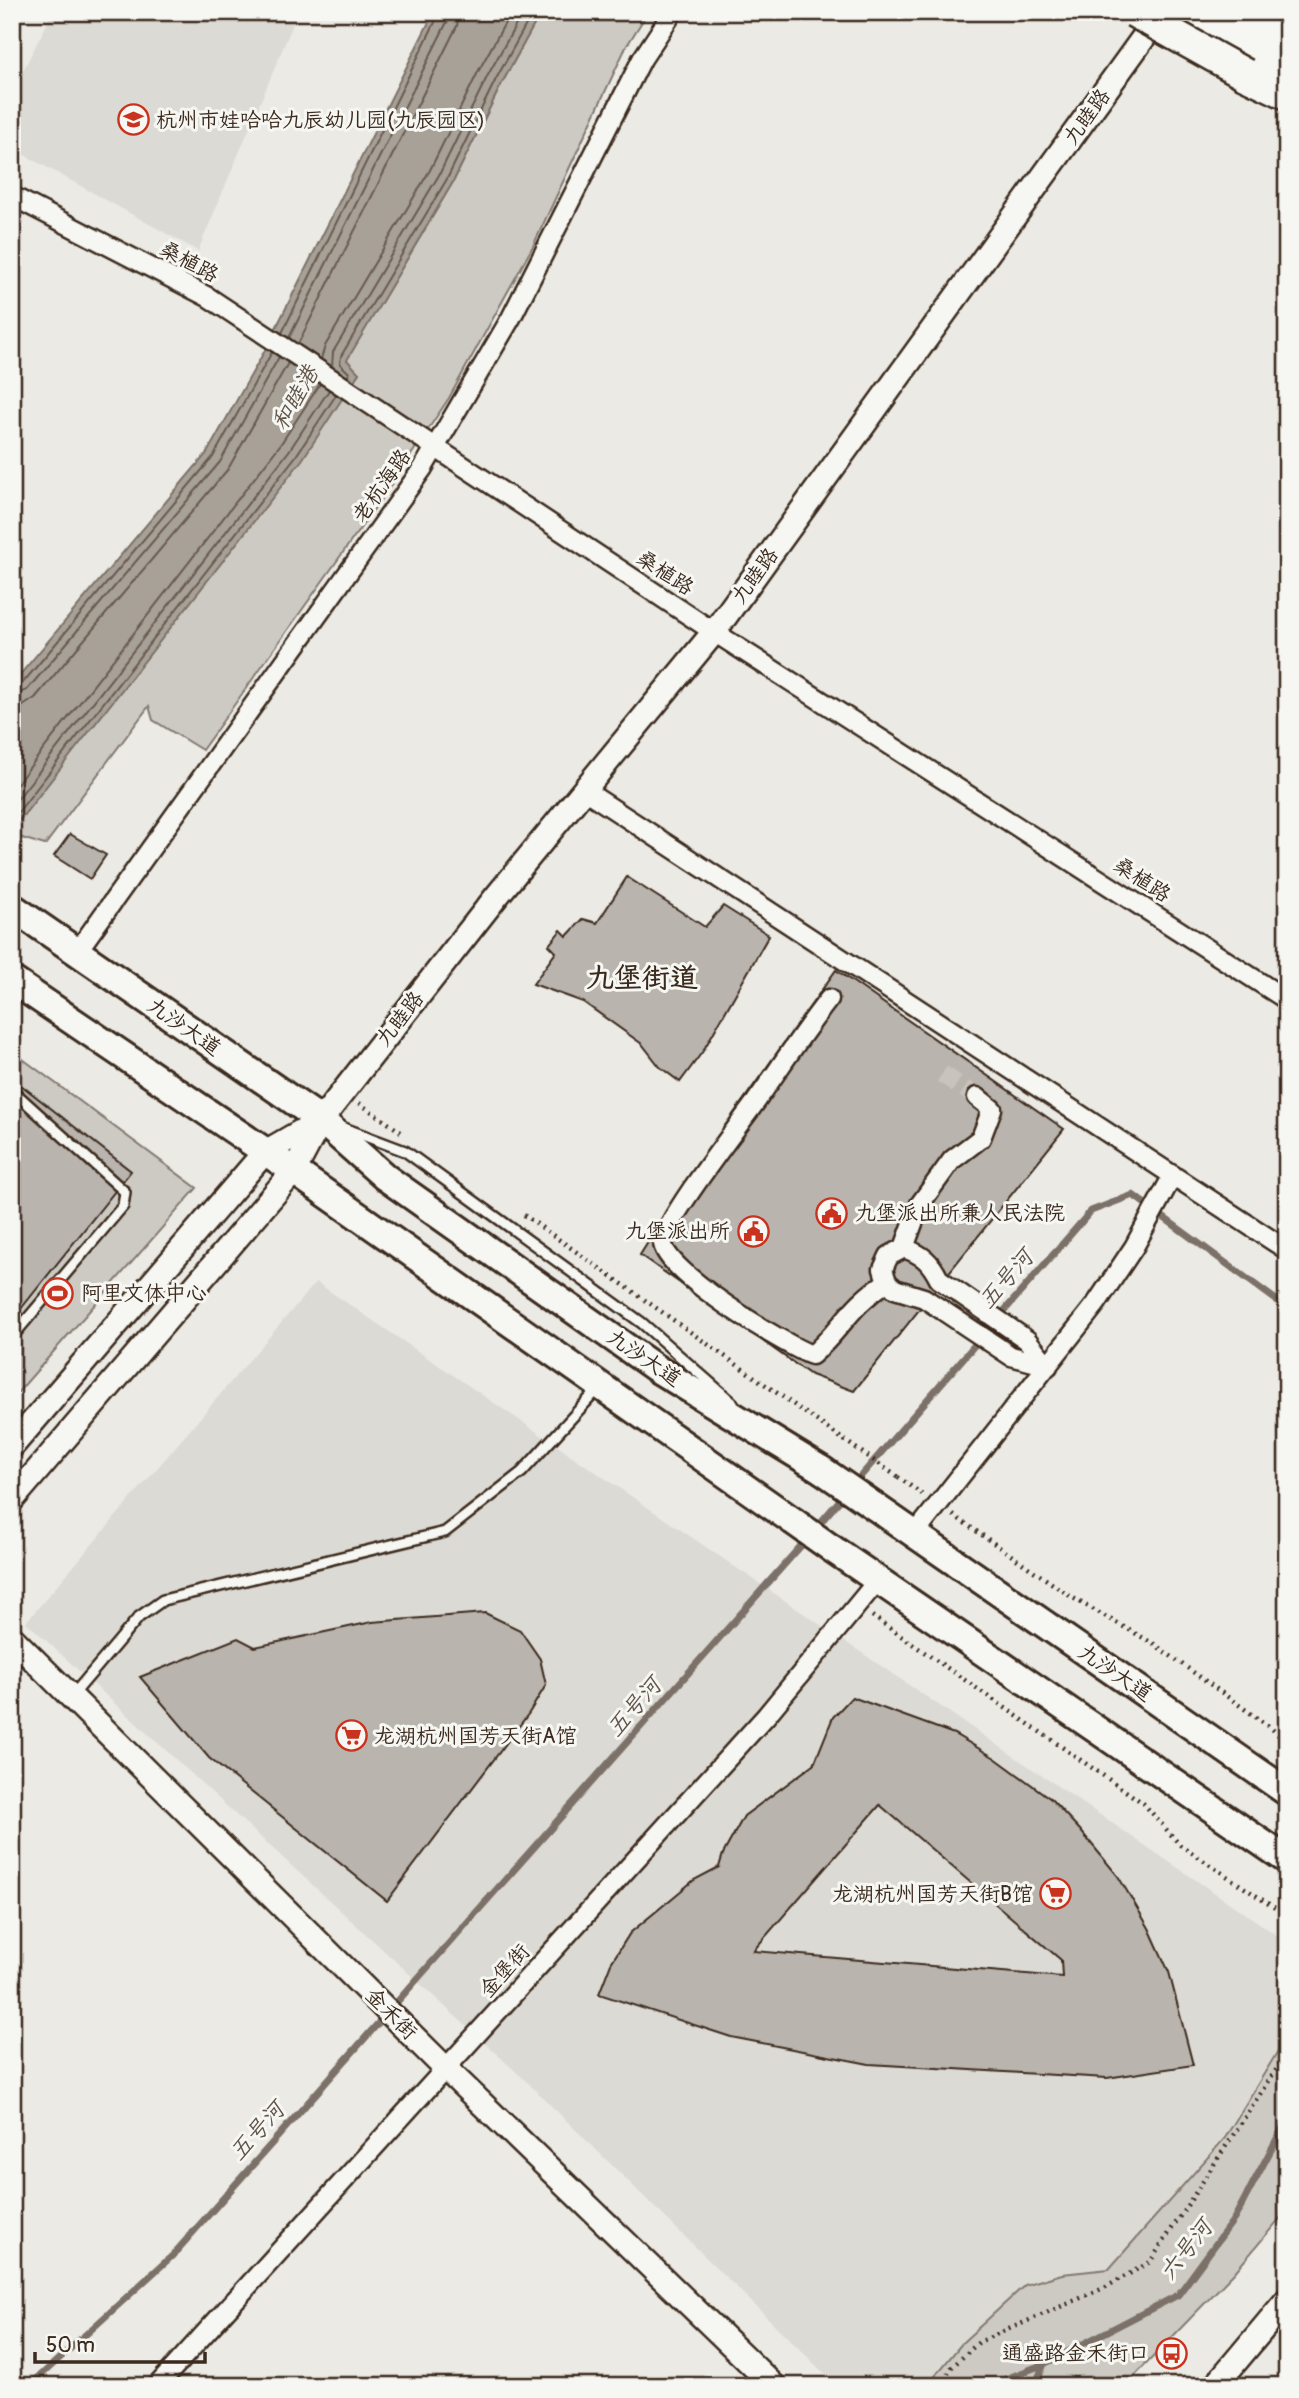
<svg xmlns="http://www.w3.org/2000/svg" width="1299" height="2398" font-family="Pangolin,'LXGW WenKai TC',sans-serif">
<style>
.built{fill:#dcdad4}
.green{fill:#cdcac4;stroke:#847a71;stroke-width:2}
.water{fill:#a8a198;stroke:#7c7167;stroke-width:2}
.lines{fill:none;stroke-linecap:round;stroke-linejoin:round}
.shore{stroke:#675a4f;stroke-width:2}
.stream{stroke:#7c7167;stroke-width:7}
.building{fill:#bab4ae;stroke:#3b2a1e;stroke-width:2;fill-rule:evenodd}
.minor-tunnel{stroke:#c8c4bd;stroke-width:18;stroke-dasharray:18 9;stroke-linecap:butt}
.service-casing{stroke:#3b2a1e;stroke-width:14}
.minor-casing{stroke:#3b2a1e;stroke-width:23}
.tertiary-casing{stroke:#3b2a1e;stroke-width:28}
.secondary-casing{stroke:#3b2a1e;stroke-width:32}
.primary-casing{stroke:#3b2a1e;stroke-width:35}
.trunk-casing{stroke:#3b2a1e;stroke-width:35}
.path{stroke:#3b2a1e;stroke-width:4.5;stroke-dasharray:2 5;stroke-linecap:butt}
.service{stroke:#f6f6f2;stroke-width:9}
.minor{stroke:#f6f6f2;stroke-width:18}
.tertiary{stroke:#f6f6f2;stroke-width:23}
.secondary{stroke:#f6f6f2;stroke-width:26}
.primary{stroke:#f6f6f2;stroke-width:30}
.trunk{stroke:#f6f6f2;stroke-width:30}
.secondary-bridge-casing{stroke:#3b2a1e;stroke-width:32;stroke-linecap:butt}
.trunk-bridge-casing{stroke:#3b2a1e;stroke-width:35;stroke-linecap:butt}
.path-bridge{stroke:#3b2a1e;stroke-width:4.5;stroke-dasharray:2 5;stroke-linecap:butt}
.secondary-bridge{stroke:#f6f6f2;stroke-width:26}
.trunk-bridge{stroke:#f6f6f2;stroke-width:30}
.labels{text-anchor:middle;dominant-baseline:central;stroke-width:6;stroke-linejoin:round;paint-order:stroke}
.street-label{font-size:21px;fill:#3b2a1e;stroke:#f6f6f2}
.poi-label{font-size:21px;fill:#3b2a1e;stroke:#f6f6f2;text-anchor:start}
.water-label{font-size:23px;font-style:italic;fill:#615449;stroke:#f6f6f2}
.district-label{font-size:28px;font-weight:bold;fill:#3b2a1e;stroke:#f6f6f2}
</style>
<rect width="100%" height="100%" fill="#ebeae5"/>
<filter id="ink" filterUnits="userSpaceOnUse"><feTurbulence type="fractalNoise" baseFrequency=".0143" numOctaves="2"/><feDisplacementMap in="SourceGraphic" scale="14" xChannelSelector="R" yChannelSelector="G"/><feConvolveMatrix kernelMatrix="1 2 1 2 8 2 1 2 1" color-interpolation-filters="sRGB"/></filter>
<g filter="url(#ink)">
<path class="built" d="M53 12H298L198 251 12 148V92Z
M316 1282 1287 1942 1284 2041 1225 2138 1109 2269 1062 2274 1025 2285 963 2342 927 2386H837L525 2080 26 1622Z"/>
<path class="green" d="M541 12H648L626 47 533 246 449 398 389 488 202 750 153 720 149 706 45 845 12 835V830L359 373 346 361 453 182 502 83Z
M12 1051 197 1188 12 1399Z
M1287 1962V2210L1234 2273 1125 2386H927L963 2342 1025 2285 1062 2274 1109 2269 1225 2138 1284 2041Z"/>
<path class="water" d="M434 12H541L502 83 453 182 347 360 359 373 302 460 12 830V684L207 453 264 352Z"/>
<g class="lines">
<path class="shore" d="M282 333 440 12
M289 338 447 22 449 12
M298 344 457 26 459 12
M321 359 325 346 430 170 479 70 511 12
M332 367 333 352 439 175 488 75 523 12
M348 377 349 373 340 364 341 356 447 179 496 79 533 12
M12 688 21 685 213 457 272 352
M12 696 27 690 220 462 279 357
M12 707 23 706 35 698 228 469 288 363
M12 790 280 445 320 384
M12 806 289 451 329 390
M12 820 296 456 336 395"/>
<path class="stream" d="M853 1485 1091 1211 1133 1195 1287 1308
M814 1530 845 1494
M29 2386 172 2256 807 1539
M988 2386 1044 2364 1178 2295 1234 2219 1287 2120
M1035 2386 1044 2364"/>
</g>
<path class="building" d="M70 834 106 855 90 879 54 856Z
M627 877 705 927 723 906 769 935 703 1051 680 1082 660 1067 642 1044 583 1002 533 984 556 952 549 945 561 930 567 936 583 919 597 923Z
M836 970 1064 1129 854 1391 811 1375 640 1255 693 1171Z
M21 1085 131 1171 12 1320V1097Z
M485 1613 520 1630 540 1659 546 1685 529 1713 387 1901 209 1758 140 1677 238 1638 255 1647 372 1622Z
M852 1697 954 1734 995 1758 1051 1799 1080 1830 1118 1876 1149 1928 1169 1972 1193 2065 1107 2078 869 2064 731 2037 599 1994 611 1963 630 1933 694 1880 719 1867 723 1854 744 1816 814 1764 833 1717ZM880 1805 1061 1960 1062 1977 753 1951Z"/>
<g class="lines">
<path class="minor-tunnel" d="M942 1074 977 1097"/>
<defs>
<path id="service" d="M12 1090 125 1192 123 1206 12 1337
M344 1128 405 1151 642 1323 733 1403
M73 1695 139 1617 163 1600 445 1532 522 1472 599 1388"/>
<path id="minor" d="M12 196 208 297 714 632 1287 1000
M584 790 1287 1250
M76 953 423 468 511 318 642 59 673 12
M829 999C803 1032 781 1066 757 1100 740 1124 665 1219 663 1242 660 1269 786 1346 812 1355 842 1329 850 1305 887 1282
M904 1248C923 1255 930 1261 939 1279L1027 1340 1048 1366 1011 1356 924 1298 895 1289 887 1282 883 1269 889 1256Z
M904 1248 920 1204 952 1160 981 1138 992 1109 977 1097
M914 1535 1096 1304 1134 1247 1173 1175
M157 2386 766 1716 878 1580"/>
<path id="tertiary" d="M12 1446 264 1153 321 1120
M12 1500 294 1171 321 1120 496 897 714 632 1162 12
M12 1638 446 2069 774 2386
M1215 2386 1287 2300"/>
<path id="secondary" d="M12 907 321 1120 385 1177 657 1369 822 1470
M12 980 294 1171 793 1521
M874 1506 1287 1792
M831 1548 1287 1860"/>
<path id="primary" d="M1167 12 1287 71"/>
<path id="trunk" d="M1223 12 1287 43
M1245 74 1287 94"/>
</defs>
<use href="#service" class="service-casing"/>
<use href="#minor" class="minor-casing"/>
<use href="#tertiary" class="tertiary-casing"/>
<use href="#secondary" class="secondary-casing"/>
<use href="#primary" class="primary-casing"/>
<use href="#trunk" class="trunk-casing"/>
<path class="path" d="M359 1103 401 1132
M524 1215 844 1440
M898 1477 922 1494
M953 1515 1073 1598 1154 1644 1271 1728 1287 1743
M872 1616 1143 1803 1180 1845 1287 1916
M941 2386 952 2367 979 2342 1106 2287 1150 2262 1287 2053"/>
<use href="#service" class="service"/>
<use href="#minor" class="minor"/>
<use href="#tertiary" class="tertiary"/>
<use href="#secondary" class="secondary"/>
<use href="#primary" class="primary"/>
<use href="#trunk" class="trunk"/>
<defs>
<path id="secondary-bridge" d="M822 1470 874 1506
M793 1521 831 1548"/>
<path id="trunk-bridge" d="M1134 12 1245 74"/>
</defs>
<use href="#secondary-bridge" class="secondary-bridge-casing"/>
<use href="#trunk-bridge" class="trunk-bridge-casing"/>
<path class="path-bridge" d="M844 1440 898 1477"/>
<use href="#secondary-bridge" class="secondary-bridge"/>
<use href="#trunk-bridge" class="trunk-bridge"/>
</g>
</g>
<defs>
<symbol id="school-ring" viewBox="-11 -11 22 22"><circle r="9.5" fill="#f6f6f2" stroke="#c8321e" stroke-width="1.5"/><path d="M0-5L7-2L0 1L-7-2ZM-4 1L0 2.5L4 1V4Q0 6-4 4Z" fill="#c8321e"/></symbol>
<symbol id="civic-ring" viewBox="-11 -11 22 22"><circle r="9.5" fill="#f6f6f2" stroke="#c8321e" stroke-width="1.5"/><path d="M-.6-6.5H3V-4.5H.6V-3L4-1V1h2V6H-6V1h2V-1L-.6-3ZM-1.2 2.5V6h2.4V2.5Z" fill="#c8321e"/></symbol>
<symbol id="stadium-ring" viewBox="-11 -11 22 22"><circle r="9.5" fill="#f6f6f2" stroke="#c8321e" stroke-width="1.5"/><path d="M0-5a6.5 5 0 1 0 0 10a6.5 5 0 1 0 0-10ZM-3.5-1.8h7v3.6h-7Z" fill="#c8321e"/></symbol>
<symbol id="supermarket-ring" viewBox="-11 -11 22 22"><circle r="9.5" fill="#f6f6f2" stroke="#c8321e" stroke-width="1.5"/><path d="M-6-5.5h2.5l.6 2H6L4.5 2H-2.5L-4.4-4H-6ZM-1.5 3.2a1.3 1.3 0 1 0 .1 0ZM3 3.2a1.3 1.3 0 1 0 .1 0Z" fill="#c8321e"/></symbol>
<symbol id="bus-ring" viewBox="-11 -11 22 22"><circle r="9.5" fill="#f6f6f2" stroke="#c8321e" stroke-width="1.5"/><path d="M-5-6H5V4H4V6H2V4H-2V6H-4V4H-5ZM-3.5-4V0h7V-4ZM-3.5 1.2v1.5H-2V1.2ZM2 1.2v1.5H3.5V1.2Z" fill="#c8321e"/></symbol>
</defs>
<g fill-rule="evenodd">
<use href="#school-ring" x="116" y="102" width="35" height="35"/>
<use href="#civic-ring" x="814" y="1196" width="35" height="35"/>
<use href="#civic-ring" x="736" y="1214" width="35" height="35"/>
<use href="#stadium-ring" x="40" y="1276" width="35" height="35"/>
<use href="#supermarket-ring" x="334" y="1718" width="35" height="35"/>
<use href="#supermarket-ring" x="1038" y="1876" width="35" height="35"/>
<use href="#bus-ring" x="1154" y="2336" width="35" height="35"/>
</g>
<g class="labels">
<g class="street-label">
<text transform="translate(1087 117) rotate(-54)">九睦路</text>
<text transform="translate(189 262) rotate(28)">桑植路</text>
<text transform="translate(382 486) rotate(-55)">老杭海路</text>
<text transform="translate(665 573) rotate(33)">桑植路</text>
<text transform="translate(755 576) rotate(-54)">九睦路</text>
<text transform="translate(1142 880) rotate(33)">桑植路</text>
<text transform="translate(400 1019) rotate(-52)">九睦路</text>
<text transform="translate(184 1027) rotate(35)">九沙大道</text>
<text transform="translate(644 1358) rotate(34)">九沙大道</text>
<text transform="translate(1115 1673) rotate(34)">九沙大道</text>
<text transform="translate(505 1971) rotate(-48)">金堡街</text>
<text transform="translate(391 2014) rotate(45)">金禾街</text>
</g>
<g class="poi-label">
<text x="156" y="120">杭州市娃哈哈九辰幼儿园(九辰园区)</text>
<text x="855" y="1213">九堡派出所兼人民法院</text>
<text x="730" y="1231" text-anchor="end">九堡派出所</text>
<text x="81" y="1293">阿里文体中心</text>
<text x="374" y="1736">龙湖杭州国芳天街A馆</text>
<text x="1033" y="1894" text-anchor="end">龙湖杭州国芳天街B馆</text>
<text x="1149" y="2353" text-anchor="end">通盛路金禾街口</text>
</g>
<g class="water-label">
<text transform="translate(295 398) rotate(-60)">和睦港</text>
<text transform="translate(1006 1279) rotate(-49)">五号河</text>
<text transform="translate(634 1707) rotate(-49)">五号河</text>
<text transform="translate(257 2131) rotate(-48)">五号河</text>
<text transform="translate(1186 2250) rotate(-52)">六号河</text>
</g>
<g class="district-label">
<text x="642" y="978">九堡街道</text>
</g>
</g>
<rect width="1299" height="2398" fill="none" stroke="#f6f6f2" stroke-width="42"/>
<rect x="21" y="21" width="1257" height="2356" fill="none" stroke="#3b2a1e" stroke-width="2.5" filter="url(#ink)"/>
<path d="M35 2352v10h170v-10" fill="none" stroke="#3b2a1e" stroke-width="3.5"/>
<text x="46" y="2352" font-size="21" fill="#3b2a1e" stroke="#f6f6f2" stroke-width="5" paint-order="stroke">50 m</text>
</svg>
